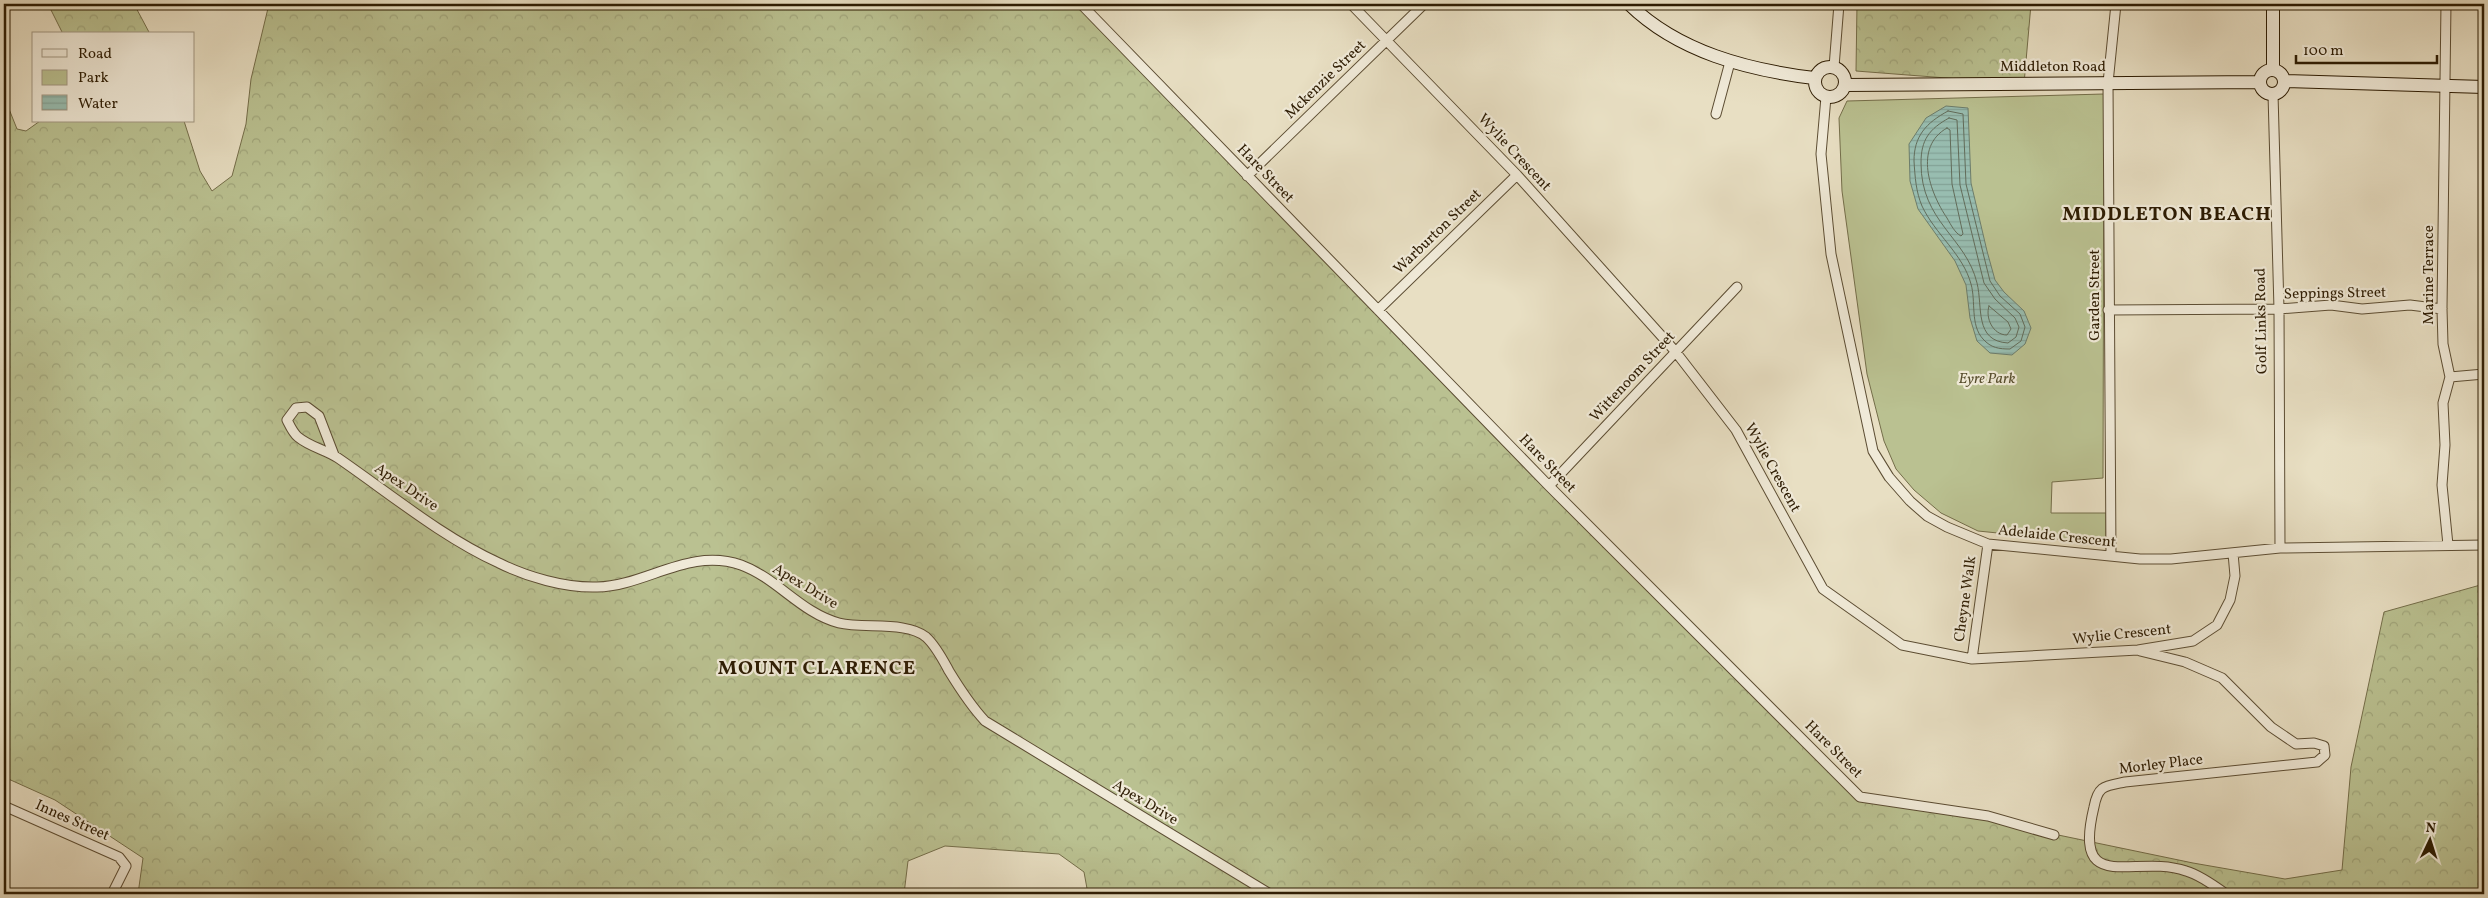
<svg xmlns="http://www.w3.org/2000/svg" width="2488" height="898" font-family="Vollkorn,serif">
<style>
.green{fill:#bac191;stroke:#746e4a}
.forest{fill:url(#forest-crowns);stroke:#746e4a}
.water{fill:url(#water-rules);stroke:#6d7d6b}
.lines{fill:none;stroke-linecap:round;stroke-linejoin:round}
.shore{stroke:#626c5a;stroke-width:1}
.street-casing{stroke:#5c4d33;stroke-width:11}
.secondary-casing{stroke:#2d1c03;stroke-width:14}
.street{stroke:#f0ead8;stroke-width:9}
.secondary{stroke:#f0ead8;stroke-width:12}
.labels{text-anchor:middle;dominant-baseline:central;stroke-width:4.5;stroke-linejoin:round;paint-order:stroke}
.street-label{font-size:15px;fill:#2d1c03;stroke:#f0ead8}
.park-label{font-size:15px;font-style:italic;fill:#574e2e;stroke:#f0ead8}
.district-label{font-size:20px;font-weight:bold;letter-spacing:1px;fill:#2d1c03;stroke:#f0ead8}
</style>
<defs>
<pattern id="forest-crowns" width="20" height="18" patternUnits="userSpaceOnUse" patternTransform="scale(1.25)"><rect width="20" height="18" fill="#bac191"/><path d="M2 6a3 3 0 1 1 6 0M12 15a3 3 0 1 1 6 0" fill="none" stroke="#a0a57b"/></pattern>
<pattern id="water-rules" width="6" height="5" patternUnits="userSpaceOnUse" patternTransform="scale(1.25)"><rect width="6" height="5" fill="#98bdb0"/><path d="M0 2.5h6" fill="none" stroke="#83a296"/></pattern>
</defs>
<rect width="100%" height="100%" fill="#e8dfc3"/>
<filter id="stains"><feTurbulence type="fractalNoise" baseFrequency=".004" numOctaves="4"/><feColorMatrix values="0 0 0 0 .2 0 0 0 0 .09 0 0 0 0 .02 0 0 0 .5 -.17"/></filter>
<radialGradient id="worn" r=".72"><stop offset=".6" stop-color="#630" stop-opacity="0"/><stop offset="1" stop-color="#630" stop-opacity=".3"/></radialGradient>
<path class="green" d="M2104 94 2103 478 2052 482 2051 513H2106V544L1978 531 1941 513 1914 490 1896 469 1884 441 1867 374 1842 191 1839 118 1847 101Z"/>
<path class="forest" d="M48 4H134L150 34H63Z
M269 4H1081L1247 176 1374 312 1555 489 1856 793 2193 863 2285 879 2342 870 2351 767 2384 612 2484 584V894H1088L1084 872 1059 854 945 846 908 861 904 894H138L143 858 55 800 4 777V108L9 109 17 129 26 131 40 121H184L200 171 212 191 232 176 246 124 251 79Z
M1857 4H2031L2024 84 1856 71Z"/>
<path class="water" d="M1946 106 1968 108 1971 183 1987 251 1995 280 2004 292 2024 311 2031 328 2025 344 2012 355 1990 353 1977 341 1970 318 1966 285 1955 261 1918 209 1910 181 1909 144 1926 118Z"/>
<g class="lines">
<path class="shore" d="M1948 111 1963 114 1966 184 1990 281 2000 296 2020 314 2025 327 2021 341 2010 349C1999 349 1991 348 1983 339 1970 325 1976 301 1971 284 1963 254 1935 234 1922 206 1916 192 1915 177 1914 161 1914 136 1926 123 1948 111Z
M1949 118 1957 120 1960 185 1984 283 1995 299 2015 318 2019 327 2016 337 2008 343C1974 341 1983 307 1977 283 1966 237 1921 222 1921 163 1921 140 1929 129 1949 118Z
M1947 128 1950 130 1952 184 1963 234 1961 236C1955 233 1951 225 1947 218 1930 193 1913 147 1947 128Z
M1989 306 2008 322 2011 329 2007 335C1993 335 1985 318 1989 306Z"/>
<defs>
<path id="street" d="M1081 4 1549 486 1860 797 1988 816 2054 835
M1351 4 1517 175 1675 351 1736 430 1823 589 1902 645 1972 659 2138 650 2193 641 2217 625 2230 600 2235 576 2233 553
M2446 4 2442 309 2443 344 2450 377 2443 403 2445 445 2442 485 2448 545
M1834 67 1839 4
M2273 94 2279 309 2280 548
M1826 97 1821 154 1831 254 1873 451 1889 477 1910 501 1927 516 1947 527 1988 544 2140 559H2171L2280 548 2484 545
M1716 114 1730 62
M1247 176 1424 4
M1378 310 1517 175
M2108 310 2279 309 2331 305 2362 309 2410 305 2442 309
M2450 377 2484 374
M334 455 319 416 307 407 296 408 287 420C290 426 293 433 298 437 310 447 326 450 338 458 389 493 442 537 499 563 527 577 565 588 597 587 646 586 689 547 741 565 777 578 801 613 839 623 864 629 907 621 926 637 936 646 943 660 949 671 960 689 971 706 985 721L1270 894
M1549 486 1737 287
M2111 556 2108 83 2116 4
M2140 651 2185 662 2222 678 2271 727 2296 744 2314 743 2324 746 2325 755 2317 762 2125 782C2105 786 2098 785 2094 807 2072 898 2134 853 2186 871 2200 875 2215 886 2226 894
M1972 659 1988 544
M4 806 119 857 126 866 112 894"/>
<path id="secondary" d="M1629 4C1678 52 1748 70 1814 78
M2273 4V70
M1815 82a15 15 0 1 1 30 0a15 15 0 1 1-30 0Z
M2260 82a12 12 0 1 1 24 0a12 12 0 1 1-24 0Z
M2285 81 2484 87
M1845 85 2260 82"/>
</defs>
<use href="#street" class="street-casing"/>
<use href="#secondary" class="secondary-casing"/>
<use href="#street" class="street"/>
<use href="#secondary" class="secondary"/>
</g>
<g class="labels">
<g class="street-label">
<text x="2053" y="67">Middleton Road</text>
<text transform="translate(1326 80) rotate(-44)">Mckenzie Street</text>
<text transform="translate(1514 153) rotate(47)">Wylie Crescent</text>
<text transform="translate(1265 174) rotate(46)">Hare Street</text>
<text transform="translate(1438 232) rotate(-44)">Warburton Street</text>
<text transform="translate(2429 275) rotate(-90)">Marine Terrace</text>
<text transform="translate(2335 294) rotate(-1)">Seppings Street</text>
<text transform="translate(2095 295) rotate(-90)">Garden Street</text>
<text transform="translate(2262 321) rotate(-91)">Golf Links Road</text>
<text transform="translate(1633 377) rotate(-47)">Wittenoom Street</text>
<text transform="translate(1547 464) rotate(46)">Hare Street</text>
<text transform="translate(1772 468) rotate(61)">Wylie Crescent</text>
<text transform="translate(406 488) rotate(34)">Apex Drive</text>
<text transform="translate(2057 537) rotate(6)">Adelaide Crescent</text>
<text transform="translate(805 587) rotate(31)">Apex Drive</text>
<text transform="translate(1966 599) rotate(-82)">Cheyne Walk</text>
<text transform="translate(2122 635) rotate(-6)">Wylie Crescent</text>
<text transform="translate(1833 750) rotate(45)">Hare Street</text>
<text transform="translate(2161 765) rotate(-7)">Morley Place</text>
<text transform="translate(1145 803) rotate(31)">Apex Drive</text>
<text transform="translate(72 821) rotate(24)">Innes Street</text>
</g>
<g class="park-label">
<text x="1987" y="379">Eyre Park</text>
</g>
<g class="district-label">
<text x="2167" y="215">MIDDLETON BEACH</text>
<text x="817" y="669">MOUNT CLARENCE</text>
</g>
</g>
<rect width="2488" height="898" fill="none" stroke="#e8dfc3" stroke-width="20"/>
<rect x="5" y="5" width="2478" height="888" fill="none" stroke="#2d1c03" stroke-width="2.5"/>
<rect x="10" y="10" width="2468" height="878" fill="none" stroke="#2d1c03"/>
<rect x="32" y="32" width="162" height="90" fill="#f0ead8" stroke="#a29883"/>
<rect x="42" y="49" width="25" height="8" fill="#f0ead8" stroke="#a29883"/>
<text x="78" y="58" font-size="15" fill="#2d1c03">Road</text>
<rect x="42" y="70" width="25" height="15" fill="#bac191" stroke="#a29883"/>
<text x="78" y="82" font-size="15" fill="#2d1c03">Park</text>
<rect x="42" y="95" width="25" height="15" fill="url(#water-rules)" stroke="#a29883"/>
<text x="78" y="108" font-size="15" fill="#2d1c03">Water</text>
<g transform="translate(2430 840) rotate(4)" stroke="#f0ead8" stroke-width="4" paint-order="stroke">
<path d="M0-4L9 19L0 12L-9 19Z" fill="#2d1c03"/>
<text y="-8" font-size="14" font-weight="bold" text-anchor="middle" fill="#2d1c03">N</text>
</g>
<path d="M2296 55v8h141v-8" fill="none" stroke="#2d1c03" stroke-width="2.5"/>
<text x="2303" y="55" font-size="15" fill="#2d1c03" stroke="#f0ead8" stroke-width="4" paint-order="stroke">100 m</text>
<rect width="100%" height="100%" filter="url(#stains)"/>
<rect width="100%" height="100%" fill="url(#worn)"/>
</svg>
